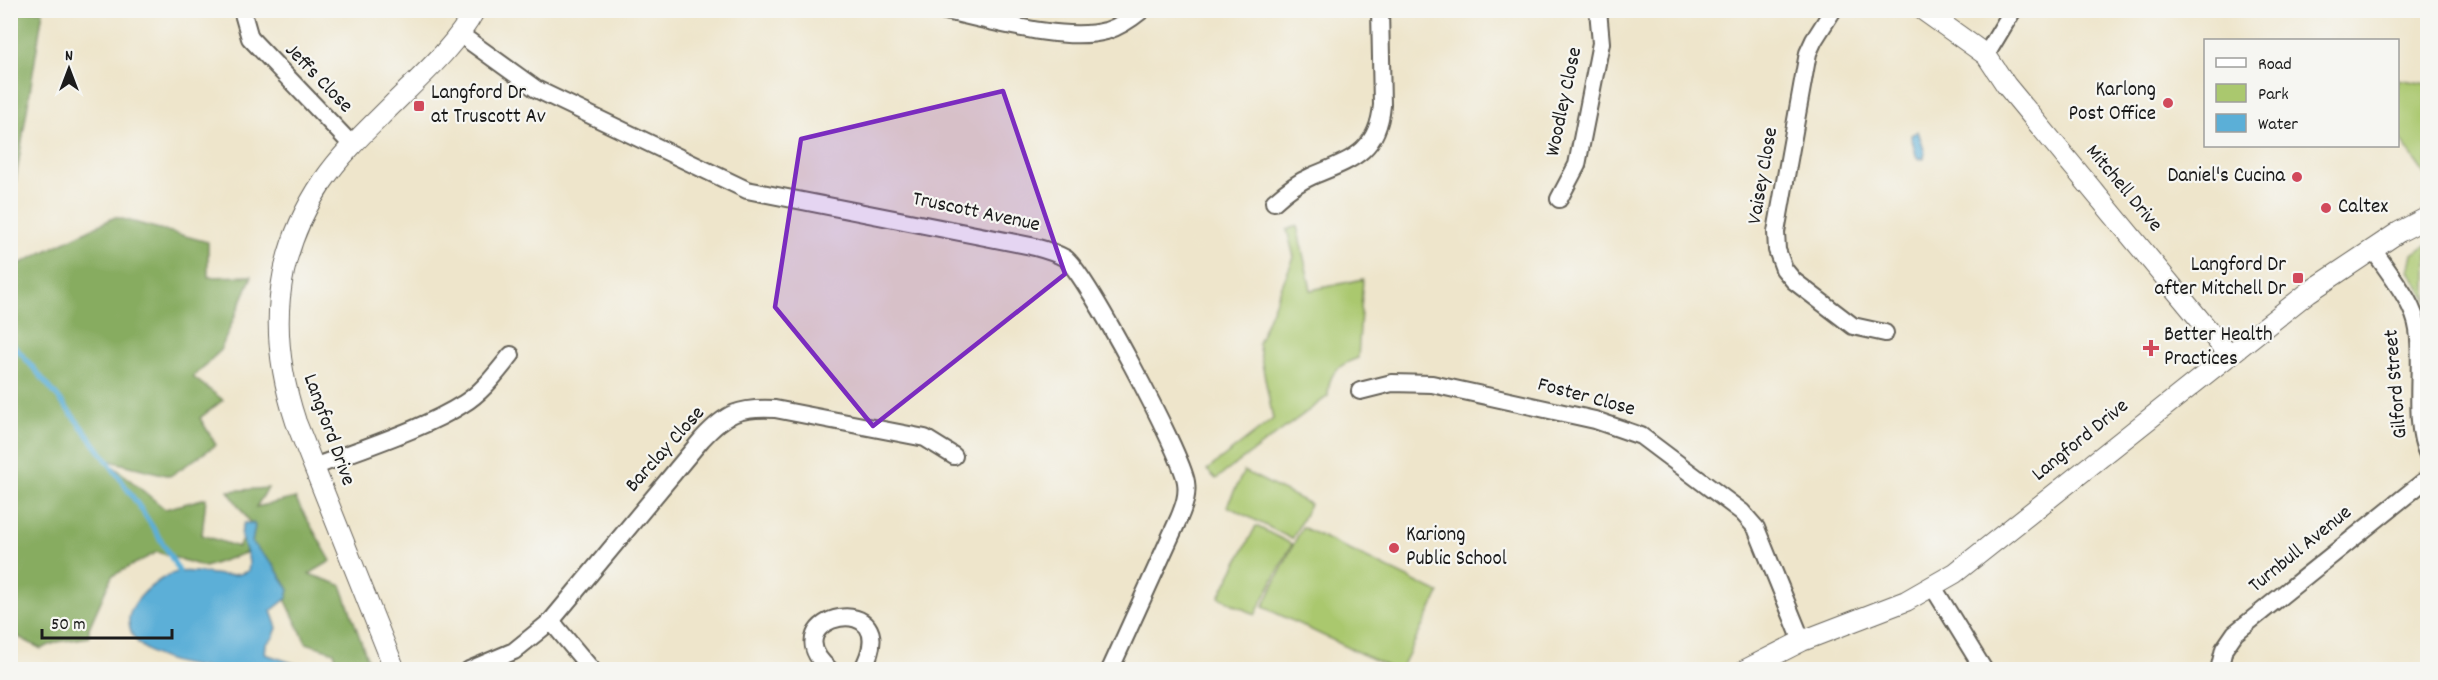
<svg xmlns="http://www.w3.org/2000/svg" width="2438" height="680" font-family="Dekko,sans-serif">
<style>
.green{fill:#aac86e;stroke:#637245;stroke-width:1.5}
.forest{fill:#87ac61;stroke:#52643e;stroke-width:1.5}
.water{fill:#5bafd7;stroke:#3c667a;stroke-width:1.5}
.lines{fill:none;stroke-linecap:round;stroke-linejoin:round}
.stream{stroke:#5bafd7;stroke-width:5}
.minor-casing{stroke:#666259;stroke-width:20}
.tertiary-casing{stroke:#666259;stroke-width:22}
.minor{stroke:#fff;stroke-width:16}
.tertiary{stroke:#fff;stroke-width:20}
.marked{fill:#7b2cbf;fill-opacity:0.2;stroke:#7b2cbf;stroke-width:4.5;stroke-linejoin:round}
.poi-dot{fill:#d1495b;stroke:#f6f6f2;stroke-width:2}
.labels{text-anchor:middle;dominant-baseline:central;stroke-width:4.5;stroke-linejoin:round;paint-order:stroke}
.street-label{font-size:21px;fill:#1c1c1c;stroke:#f6f6f2}
.poi-label{font-size:21px;fill:#1c1c1c;stroke:#f6f6f2;text-anchor:start}
</style>
<rect width="100%" height="100%" fill="#f6f6f2"/>
<filter id="ink" filterUnits="userSpaceOnUse"><feTurbulence type="fractalNoise" baseFrequency=".0167" numOctaves="2"/><feDisplacementMap in="SourceGraphic" scale="12" xChannelSelector="R" yChannelSelector="G"/><feConvolveMatrix kernelMatrix="1 2 1 2 8 2 1 2 1" color-interpolation-filters="sRGB"/></filter>
<filter id="wash" filterUnits="userSpaceOnUse"><feTurbulence type="fractalNoise" baseFrequency=".008" numOctaves="4" result="noise"/><feDisplacementMap in="SourceGraphic" scale="24" xChannelSelector="R" yChannelSelector="G"/><feGaussianBlur stdDeviation="1.35" result="paint"/><feColorMatrix in="noise" values="0 0 0 0 0 0 0 0 0 0 0 0 0 0 0 0 0 1.4 0 .05"/><feComposite in="paint" operator="in"/></filter>
<g filter="url(#wash)">
<rect width="100%" height="100%" fill="#eee5cb"/>
<path class="green" d="M2398 79 2427 84V178L2398 136Z
M1297 226 1311 290 1363 279 1358 358C1338 365 1328 373 1328 396L1216 479 1207 470 1273 419 1258 343 1294 257 1287 230Z
M2427 244V300L2409 271 2413 254Z
M1244 471 1310 504 1292 539 1227 506Z
M1256 526 1292 544 1255 615 1219 597Z
M1302 527 1439 593 1401 669H1393L1263 607Z"/>
<path class="forest" d="M11 10 43 11 11 209 10 11Z
M115 217 208 242V277L252 276 220 351 193 377 223 400 200 418 216 445 170 476 106 460 165 509 206 498 202 535 238 547 251 524 228 491 268 488 256 507 295 498 331 561 309 574 341 585 371 669H339L334 652 306 643 276 580 254 550 205 567 157 552 112 576 89 628V637L57 642 41 649 11 633V268Z"/>
<path class="water" d="M1918 131 1925 153 1924 158 1920 159 1916 156 1911 135Z
M244 523H253L255 526 252 543 274 566 289 590 287 598 271 611 277 628 273 638 266 644 265 654 311 669C271 670 135 680 129 623 127 605 149 587 163 578 189 561 221 584 248 571 253 553 235 539 244 523Z"/>
<g class="lines">
<path class="stream" d="M10 341C71 410 134 491 179 571"/>
</g>
</g>
<g filter="url(#ink)">
<g class="lines">
<defs>
<path id="minor" d="M242 10 250 38 352 145
M941 10C986 19 1063 43 1106 31 1119 27 1131 19 1142 10
M1833 10 1814 40 1808 53 1776 232 1777 250 1784 269 1794 281 1853 326 1885 333
M461 35 536 89 747 190 1031 246C1042 249 1055 252 1065 258 1086 273 1182 454 1186 482 1188 495 1184 506 1179 518L1110 670
M1986 55 2013 10
M1559 199 1577 165 1601 43 1598 10
M1274 202C1285 192 1298 182 1312 176 1350 160 1378 153 1382 105L1380 10
M2373 249C2388 273 2414 301 2418 330 2424 368 2412 420 2428 455
M1360 391 1392 383 1432 384 1595 420 1641 436 1742 512 1756 528 1802 641
M314 467C359 449 424 429 463 404 483 392 497 372 511 355
M1933 587 1984 670
M551 621 592 670
M469 670 514 651 551 621 702 439C726 413 739 407 775 409L925 438 954 456
M830 670C767 615 908 586 862 670
M2219 670 2224 649 2235 633 2428 478"/>
<path id="tertiary" d="M1923 10 1986 55 2006 85 2229 355
M395 670 296 422C268 337 272 257 323 181 342 153 367 130 391 106 421 76 454 48 475 10
M1745 670 1802 641 1906 601 1955 573 2309 292 2399 232 2428 217"/>
</defs>
<use href="#minor" class="minor-casing"/>
<use href="#tertiary" class="tertiary-casing"/>
<use href="#minor" class="minor"/>
<use href="#tertiary" class="tertiary"/>
</g>
</g>
<path class="marked" d="M1003 91 1065 274 873 426 775 307 801 139Z"/>
<g class="poi-dot">
<circle cx="2168" cy="103" r="6"/>
<rect x="413" y="100" width="12" height="12" rx="3"/>
<circle cx="2297" cy="177" r="6"/>
<circle cx="2326" cy="208" r="6"/>
<rect x="2292" y="272" width="12" height="12" rx="3"/>
<path d="M2148 339h6v6h6v6h-6v6h-6v-6h-6v-6h6z"/>
<circle cx="1394" cy="548" r="6"/>
</g>
<g class="labels">
<g class="street-label">
<text transform="translate(318 79) rotate(46)">Jeffs Close</text>
<text transform="translate(1565 102) rotate(-78)">Woodley Close</text>
<text transform="translate(1764 176) rotate(-80)">Vaisey Close</text>
<text transform="translate(2123 189) rotate(50)">Mitchell Drive</text>
<text transform="translate(976 213) rotate(12)">Truscott Avenue</text>
<text transform="translate(2397 384) rotate(-95)">Gilford Street</text>
<text transform="translate(1586 398) rotate(15)">Foster Close</text>
<text transform="translate(328 430) rotate(70)">Langford Drive</text>
<text transform="translate(2081 441) rotate(-39)">Langford Drive</text>
<text transform="translate(666 450) rotate(-48)">Barclay Close</text>
<text transform="translate(2301 550) rotate(-39)">Turnbull Avenue</text>
</g>
<g class="poi-label">
<text x="2156" y="91" text-anchor="end">Karlong<tspan x="2156" dy="24">Post Office</tspan></text>
<text x="431" y="94">Langford Dr<tspan x="431" dy="24">at Truscott Av</tspan></text>
<text x="2285" y="177" text-anchor="end">Daniel's Cucina</text>
<text x="2338" y="208">Caltex</text>
<text x="2286" y="266" text-anchor="end">Langford Dr<tspan x="2286" dy="24">after Mitchell Dr</tspan></text>
<text x="2164" y="336">Better Health<tspan x="2164" dy="24">Practices</tspan></text>
<text x="1406" y="536">Kariong<tspan x="1406" dy="24">Public School</tspan></text>
</g>
</g>
<rect width="2438" height="680" fill="none" stroke="#f6f6f2" stroke-width="36"/>
<rect x="2204" y="39" width="195" height="108" fill="#f6f6f2" stroke="#9f9f9c" stroke-width="1.5"/>
<rect x="2216" y="58" width="30" height="9" fill="#ffffff" stroke="#9f9f9c" stroke-width="1.5"/>
<text x="2258" y="69" font-size="18" fill="#1c1c1c">Road</text>
<rect x="2216" y="84" width="30" height="18" fill="#aac86e" stroke="#9f9f9c" stroke-width="1.5"/>
<text x="2258" y="99" font-size="18" fill="#1c1c1c">Park</text>
<rect x="2216" y="114" width="30" height="18" fill="#5bafd7" stroke="#9f9f9c" stroke-width="1.5"/>
<text x="2258" y="129" font-size="18" fill="#1c1c1c">Water</text>
<g transform="translate(69 69)" stroke="#f6f6f2" stroke-width="4.5" paint-order="stroke">
<path d="M0-4.5L10 22L0 15L-10 22Z" fill="#1c1c1c"/>
<text y="-9" font-size="16" font-weight="bold" text-anchor="middle" fill="#1c1c1c">N</text>
</g>
<path d="M42 629v9h130v-9" fill="none" stroke="#1c1c1c" stroke-width="3"/>
<text x="51" y="629" font-size="18" fill="#1c1c1c" stroke="#f6f6f2" stroke-width="4.5" paint-order="stroke">50 m</text>
</svg>
